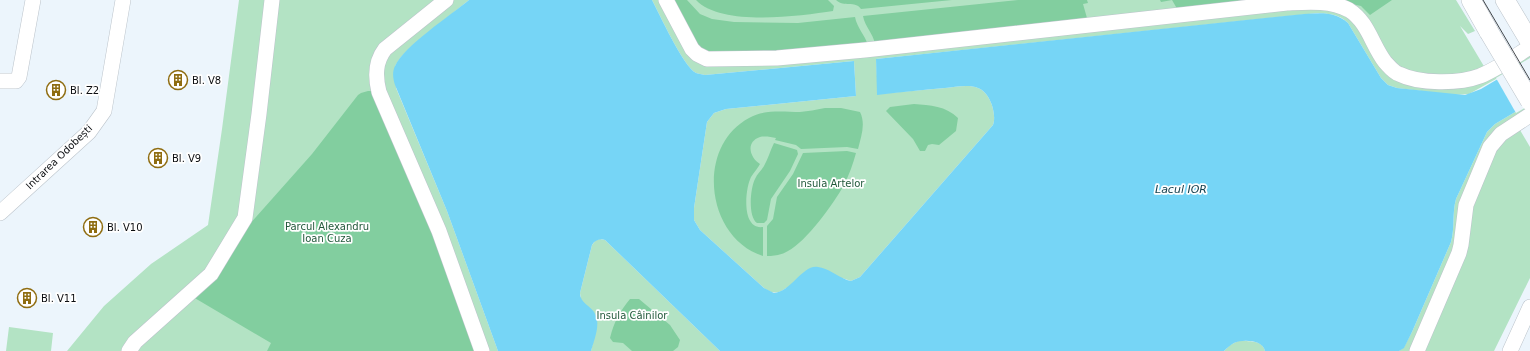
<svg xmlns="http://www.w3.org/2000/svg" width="1530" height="351" font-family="'DejaVu Sans',sans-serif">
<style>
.green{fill:#b3e3c4}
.forest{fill:#82ce9f}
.water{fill:#76d5f6}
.pier{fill:#ecf5fc}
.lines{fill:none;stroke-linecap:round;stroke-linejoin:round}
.minor-casing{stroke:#bcc4cb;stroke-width:16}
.major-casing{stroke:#bcc4cb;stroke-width:20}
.minor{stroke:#fff;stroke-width:15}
.major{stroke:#fff;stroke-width:19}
.tram{stroke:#43464a;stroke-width:1}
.major-bridge-casing{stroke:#bcc4cb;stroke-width:20;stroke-linecap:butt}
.major-bridge{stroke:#fff;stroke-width:19}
.labels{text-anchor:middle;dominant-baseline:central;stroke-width:3.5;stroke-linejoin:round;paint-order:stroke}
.poi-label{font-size:10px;fill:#0b0d10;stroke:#fff;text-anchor:start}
.street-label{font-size:10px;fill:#0b0d10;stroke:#fff}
.park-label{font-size:10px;fill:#21583a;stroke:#fff}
.water-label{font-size:11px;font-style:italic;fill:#16414f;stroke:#fff}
</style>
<rect width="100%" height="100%" fill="#ecf5fc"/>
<path class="green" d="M239 0H469L412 46 401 57 395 66 396 88 447 211 498 351H67L104 306 151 264 208 225 222 129Z
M652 0H1456L1475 31 1468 34 1460 26 1485 68 1530 41V60L1469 94 1454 95 1397 88 1388 85 1381 78 1348 23C1339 14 1330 14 1318 13L876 59 878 94C900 92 922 90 945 88 955 87 969 84 978 88 990 92 997 114 993 125L860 277 851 281 842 278 786 288C778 294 772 294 764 288L700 230 694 220V208L707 122 714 113 726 109 856 96 854 61 705 75C702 74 698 74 696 73 683 66 660 15 652 0Z
M1530 103 1520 130 1530 147V278L1494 351H1399L1404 347 1412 332 1451 242C1455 228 1452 213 1456 199L1487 132 1495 124Z
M600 239 605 240 720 351H591L597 325 581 299 580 293 592 245 596 240Z
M9 327 53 333 51 351H6Z
M1238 341C1248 341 1263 340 1265 351H1224L1230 345Z"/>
<path class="forest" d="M669 0H687L700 14 712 19 734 22 798 23 855 17C857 28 865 35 868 45L776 53 700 52Z
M696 0H828L834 6 833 11C799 16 722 27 696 0Z
M836 0H952L861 9C855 0 844 8 836 0Z
M1018 0H1087L1088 3 1083 4 1087 18 875 44C873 33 865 27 863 16Z
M1160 0H1290L1179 12 1172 0 1161 2Z
M1334 0H1392L1370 15 1361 6Z
M368 91H371L439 247 476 351H267L271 343 193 297 248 226 312 154 358 95 361 93Z
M914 104C930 105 946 106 958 118L956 131 939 145 932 144 928 145 925 151H920L913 139 886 111 890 107Z
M825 108H841L860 112C866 124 861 137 858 149L847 147 801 149 796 145 775 140 776 138C771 137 765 136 760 137 745 142 750 158 760 164 758 168 754 172 751 177 745 189 741 230 763 227V256C706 238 695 147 749 118 764 109 784 112 800 112 808 111 816 110 825 108Z
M774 143 794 149 797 150 798 154 790 171 771 199 767 220 764 223H757C748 217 750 189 755 179 757 174 761 171 764 166 768 159 770 151 774 143Z
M847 151 856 153C853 164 849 175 844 185 834 203 806 242 788 251 782 255 774 256 767 256V226L773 219 777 197 793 174 803 153Z
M630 299H639L670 325 680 340 678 347 673 351H632L623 343 613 342 610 338C614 322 620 311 630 299Z"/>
<path class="water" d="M469 0H652C660 15 683 66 696 73 698 74 702 74 705 75L854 61 856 96 726 109 714 113 707 122 694 208V220L700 230 764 288 774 293C791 292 803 264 818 267 828 268 837 276 847 280L851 281 860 277 993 125C997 114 990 92 978 88 969 84 955 87 945 88 922 90 900 92 877 95L876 59 1304 14C1320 13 1335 11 1348 23L1381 78 1388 85 1397 88 1465 95 1481 89 1530 60V103L1495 124 1487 132 1456 199C1452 213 1455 228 1451 242L1412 332 1404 348 1399 351H1265C1263 340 1243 339 1234 343 1230 345 1227 348 1224 351H720L605 240C600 238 595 240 592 245L580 293C580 304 593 306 596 316 600 326 594 341 591 351H498L447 211 395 85C393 79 392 72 395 66 404 46 451 15 469 0Z"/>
<path class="pier" d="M1530 58V105L1516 113 1496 78Z"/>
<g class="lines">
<defs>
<path id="minor" d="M446 0 385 49C375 62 375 76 379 92L439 231 482 351
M666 0 692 49 697 54 707 59 777 58 865 50 1287 3C1308 2 1330 0 1349 10 1368 22 1372 45 1385 62 1389 66 1393 72 1399 74 1419 84 1459 84 1480 76 1497 69 1514 57 1530 47
M0 81H16L19 77 33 0
M0 213 89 132 104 111 123 0
M129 351 135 342 211 274 245 218 259 114 272 0
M1417 351 1459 253 1461 245 1466 205 1490 147 1501 134 1530 115
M1510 351 1530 307"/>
<path id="major" d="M1471 0 1489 32
M1505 0 1530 42"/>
</defs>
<use href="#minor" class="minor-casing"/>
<use href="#major" class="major-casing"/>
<use href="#minor" class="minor"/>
<use href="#major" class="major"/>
<path class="tram" d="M1483 0 1530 80"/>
<defs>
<path id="major-bridge" d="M1489 32 1530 101"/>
</defs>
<use href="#major-bridge" class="major-bridge-casing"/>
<use href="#major-bridge" class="major-bridge"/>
</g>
<defs>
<symbol id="building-ring" viewBox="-11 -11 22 22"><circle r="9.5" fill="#fff" stroke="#8f6d11" stroke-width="1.5"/><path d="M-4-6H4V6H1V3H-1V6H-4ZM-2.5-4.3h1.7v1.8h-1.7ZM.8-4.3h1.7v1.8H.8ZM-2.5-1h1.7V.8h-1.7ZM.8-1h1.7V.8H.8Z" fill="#8f6d11"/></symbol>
</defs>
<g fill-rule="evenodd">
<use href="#building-ring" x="167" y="69" width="22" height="22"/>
<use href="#building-ring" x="45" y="79" width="22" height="22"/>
<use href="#building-ring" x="147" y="147" width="22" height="22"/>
<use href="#building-ring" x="82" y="216" width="22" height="22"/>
<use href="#building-ring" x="16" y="287" width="22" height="22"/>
</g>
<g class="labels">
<g class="poi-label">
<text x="192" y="80">Bl. V8</text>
<text x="70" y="90">Bl. Z2</text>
<text x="172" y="158">Bl. V9</text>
<text x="107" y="227">Bl. V10</text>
<text x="41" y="298">Bl. V11</text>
</g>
<g class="street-label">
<text transform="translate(59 157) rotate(-44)">Intrarea Odobești</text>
</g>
<g class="park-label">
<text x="831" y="183">Insula Artelor</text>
<text x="327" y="226">Parcul Alexandru<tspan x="327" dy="12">Ioan Cuza</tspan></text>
<text x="632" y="315">Insula Câinilor</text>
</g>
<g class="water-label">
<text x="1181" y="189">Lacul IOR</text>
</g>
</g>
</svg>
